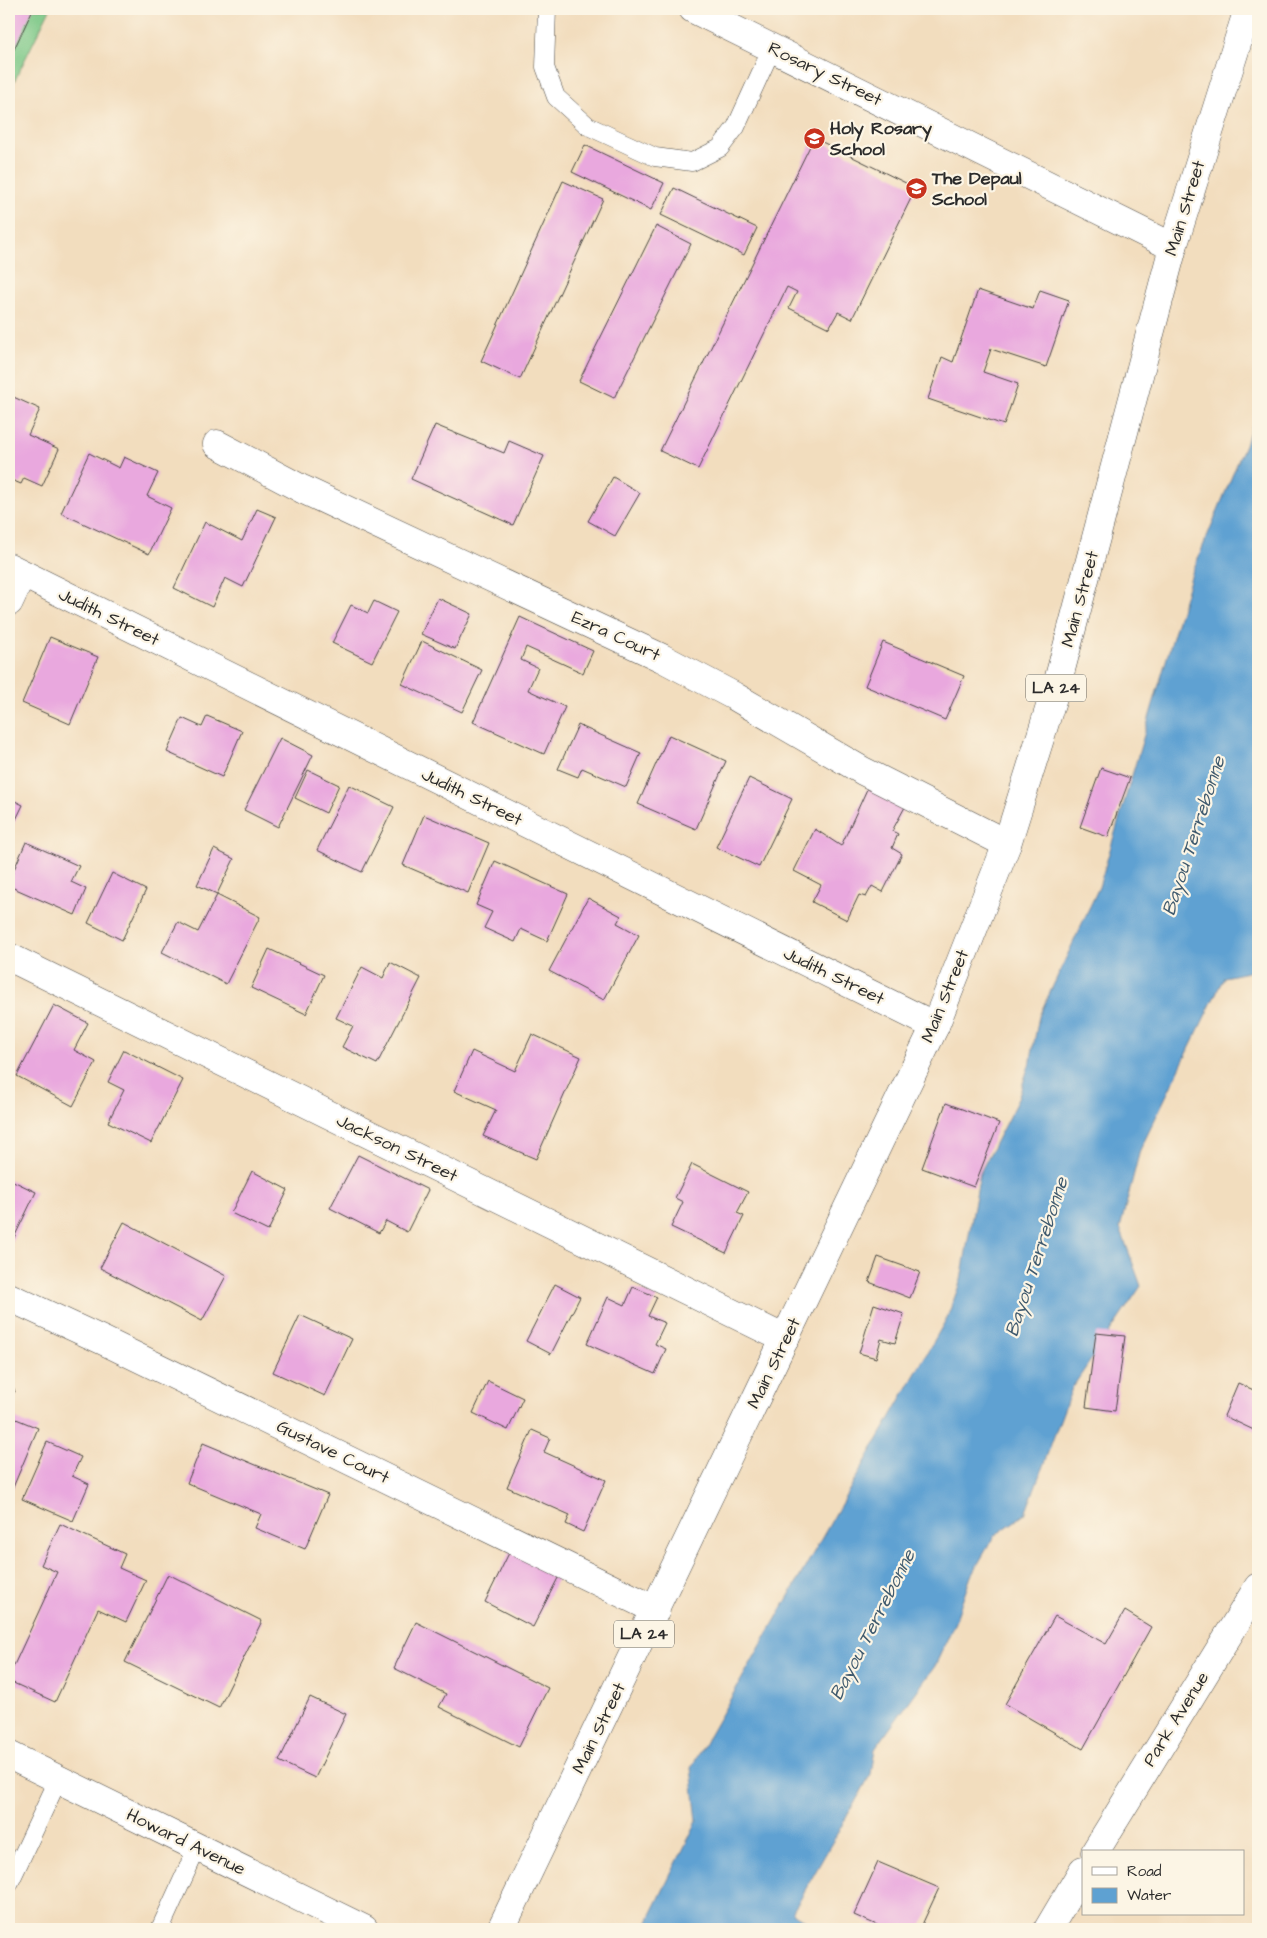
<svg xmlns="http://www.w3.org/2000/svg" width="1267" height="1938" font-family="'Architects Daughter',sans-serif">
<style>
.green{fill:#7ac786;stroke:#527958}
.water{fill:#5ea1d2;stroke:#44667e}
.building{fill:#e9a8de}
.lines{fill:none;stroke-linecap:round;stroke-linejoin:round}
.lane-casing{stroke:#494641;stroke-width:19}
.street-casing{stroke:#494641;stroke-width:29}
.secondary-casing{stroke:#494641;stroke-width:29}
.primary-casing{stroke:#494641;stroke-width:29}
.lane{stroke:#fff;stroke-width:18}
.street{stroke:#fff;stroke-width:28}
.secondary{stroke:#fff;stroke-width:28}
.primary{stroke:#fff;stroke-width:28}
.labels{text-anchor:middle;dominant-baseline:central;stroke-width:4.5;stroke-linejoin:round;paint-order:stroke}
.shield{fill:#fcf5e5;stroke:#6a6863;stroke-width:1}
.shield-label{font-size:16px;font-weight:bold;fill:#2b2b2b}
.street-label{font-size:18px;fill:#2b2b2b;stroke:#fcf5e5}
.poi-label{font-size:18px;font-weight:bold;fill:#2b2b2b;stroke:#fcf5e5;text-anchor:start}
.water-label{font-size:19px;font-style:italic;fill:#3f5a6e;stroke:#fcf5e5}
</style>
<rect width="100%" height="100%" fill="#fcf5e5"/>
<filter id="ink" filterUnits="userSpaceOnUse"><feTurbulence type="fractalNoise" baseFrequency=".02" numOctaves="2"/><feDisplacementMap in="SourceGraphic" scale="10" xChannelSelector="R" yChannelSelector="G"/><feConvolveMatrix kernelMatrix="1 2 1 2 8 2 1 2 1" color-interpolation-filters="sRGB"/></filter>
<filter id="wash" filterUnits="userSpaceOnUse"><feTurbulence type="fractalNoise" baseFrequency=".0096" numOctaves="4" result="noise"/><feDisplacementMap in="SourceGraphic" scale="20" xChannelSelector="R" yChannelSelector="G"/><feGaussianBlur stdDeviation="1.12" result="paint"/><feColorMatrix in="noise" values="0 0 0 0 0 0 0 0 0 0 0 0 0 0 0 0 0 1.4 0 .05"/><feComposite in="paint" operator="in"/></filter>
<g filter="url(#wash)">
<rect width="100%" height="100%" fill="#f2ddbe"/>
<path class="green" d="M9 9H50L9 92Z"/>
<path class="water" d="M1258 413V967L1257 970 1224 977 1140 1150 1120 1228 1141 1286 1072 1388 1025 1514 994 1536 971 1576 955 1622 935 1666 875 1749 871 1774 792 1913 815 1926 813 1929H644L697 1821 691 1768 947 1318 961 1280 980 1173 1018 1099 1031 1059 1039 1016 1099 887 1192 573Z"/>
<g id="blocks">
<path class="building" d="M9 9H33L9 60Z
M814 138 916 188 852 319 838 312 829 328 789 308 797 292 787 287 698 469 660 451Z
M585 145 664 183 651 210 572 172Z
M563 181 603 199 520 379 481 361Z
M674 188 757 228 744 255 661 215Z
M656 226 691 244 614 398 579 381Z
M978 290 1033 309 1040 290 1069 300 1046 367 991 349 983 372 1018 384 1004 425 928 399 942 357 953 362Z
M9 395 40 409 28 435 59 449 42 486 24 478 21 484 9 479Z
M435 425 504 453 509 441 544 456 513 525 411 479Z
M89 453 119 468 124 457 158 473 147 496 171 508 149 554 61 513Z
M613 477 640 493 615 536 588 521Z
M257 509 276 517 243 587 225 578 212 607 174 588 205 522 242 541Z
M438 598 472 614 455 649 421 634Z
M374 601 397 612 372 662 332 643 351 605 368 613Z
M520 617 593 651 583 673 526 647 521 660 538 668 528 690 565 707 544 754 473 722Z
M50 637 98 657 70 724 22 703Z
M422 641 482 670 462 712 402 684Z
M883 642 964 676 945 720 865 686Z
M207 716 242 731 222 777 167 752 182 718 202 727Z
M578 725 641 753 626 787 582 768 578 777 558 769Z
M669 735 726 761 696 829 638 804Z
M280 738 313 755 278 827 244 810Z
M1101 768 1130 778 1108 837 1080 827Z
M308 770 339 785 326 813 295 798Z
M749 778 792 799 759 867 716 847Z
M349 785 394 807 362 872 317 850Z
M868 787 905 807 892 831 898 834 892 848 902 854 883 892 872 886 866 897 859 895 847 920 812 902 821 885 794 871 815 829 841 846Z
M9 798 23 805 9 834Z
M424 815 489 843 468 893 403 865Z
M26 842 79 866 71 882 86 889 75 915 9 886V881Z
M214 849 234 859 217 894 197 885Z
M495 861 568 894 547 941 521 929 515 942 484 928 492 912 476 905Z
M112 873 146 890 122 940 88 923Z
M217 895 260 917 226 984 162 952 178 922 198 932Z
M588 898 621 916 617 923 639 935 604 1000 549 971Z
M269 949 324 975 306 1014 251 988Z
M390 962 421 978 377 1064 342 1047 353 1026 336 1018 362 967 383 978Z
M54 1005 88 1023 74 1050 96 1062 73 1106 17 1076Z
M532 1034 581 1057 536 1159 483 1136 496 1110 454 1091 472 1051 515 1071Z
M124 1050 183 1080 151 1143 108 1122 124 1090 108 1082Z
M946 1103 999 1123 974 1187 922 1168Z
M358 1155 428 1190 407 1232 386 1221 379 1233 330 1208Z
M692 1164 748 1192 737 1213 744 1216 726 1253 671 1227 683 1202 675 1198Z
M252 1171 288 1190 268 1231 231 1213Z
M9 1179 36 1192 9 1248Z
M124 1222 226 1276 202 1321 100 1268Z
M878 1257 920 1272 910 1298 869 1282Z
M555 1284 580 1297 551 1354 526 1341Z
M633 1287 657 1297 648 1316 665 1323 655 1344 666 1349 655 1374 587 1344 608 1297 625 1305Z
M874 1304 904 1314 895 1343 881 1339 876 1358 859 1353Z
M300 1315 352 1339 325 1396 273 1372Z
M1096 1333 1125 1336 1115 1411 1086 1407Z
M9 1374 15 1392 9 1394Z
M488 1381 523 1398 508 1430 473 1413Z
M1238 1383 1258 1392V1432L1224 1416Z
M9 1416 38 1428 9 1497Z
M532 1430 550 1438 544 1452 606 1480 583 1532 566 1524 570 1515 507 1487Z
M47 1442 81 1457 72 1476 89 1484 73 1521 22 1499Z
M203 1443 328 1495 305 1549 255 1528 261 1514 187 1483Z
M60 1524 125 1554 119 1568 146 1580 126 1622 98 1609 55 1702 9 1681V1676L57 1572 41 1565Z
M510 1551 559 1576 533 1627 485 1602Z
M168 1574 262 1621 219 1708 125 1662Z
M1125 1611 1151 1627 1083 1749 1005 1704 1055 1616 1106 1644Z
M416 1622 548 1688 519 1747 439 1707 446 1694 394 1668Z
M310 1697 346 1714 315 1778 279 1761Z
M878 1862 939 1888 920 1929H886L854 1915Z"/>
</g>
</g>
<g filter="url(#ink)">
<use href="#blocks" fill-opacity="0" stroke="#494641" stroke-width="1"/>
<g class="lines">
<defs>
<path id="lane" d="M547 9 545 67 556 97 588 126 655 157 692 162 720 148 736 127 772 48
M9 1884 58 1780
M160 1929 197 1848"/>
<path id="street" d="M693 9 1173 247
M217 444 302 489 662 658 734 696 863 771 1007 844
M9 567 935 1026
M9 602 22 574
M9 957 785 1339
M9 1297 104 1341 656 1610"/>
<path id="secondary" d="M9 1755 364 1929
M1095 1852 1258 1587
M1048 1929 1083 1870"/>
<path id="primary" d="M501 1929 935 1026 1007 844 1058 681 1173 247 1248 9"/>
</defs>
<use href="#lane" class="lane-casing"/>
<use href="#street" class="street-casing"/>
<use href="#secondary" class="secondary-casing"/>
<use href="#primary" class="primary-casing"/>
<use href="#lane" class="lane"/>
<use href="#street" class="street"/>
<use href="#secondary" class="secondary"/>
<use href="#primary" class="primary"/>
</g>
</g>
<defs>
<symbol id="school-disc" viewBox="-11 -11 22 22"><circle r="9.5" fill="#c8321e" stroke="#fcf5e5"/><path d="M0-5L7-2L0 1L-7-2ZM-4 1L0 2.5L4 1V4Q0 6-4 4Z" fill="#fff"/></symbol>
</defs>
<g fill-rule="evenodd">
<use href="#school-disc" x="802" y="126" width="25" height="25"/>
<use href="#school-disc" x="904" y="176" width="25" height="25"/>
</g>
<g class="labels">
<g class="shield">
<rect x="1026" y="674.5" width="60" height="27" rx="4"/>
<rect x="614" y="1620.5" width="60" height="27" rx="4"/>
</g>
<g class="shield-label">
<text x="1056" y="688">LA 24</text>
<text x="644" y="1634">LA 24</text>
</g>
<g class="street-label">
<text transform="translate(825 74) rotate(26)">Rosary Street</text>
<text transform="translate(1185 208) rotate(-73)">Main Street</text>
<text transform="translate(1080 599) rotate(-75)">Main Street</text>
<text transform="translate(109 617) rotate(26)">Judith Street</text>
<text transform="translate(616 636) rotate(25)">Ezra Court</text>
<text transform="translate(472 797) rotate(26)">Judith Street</text>
<text transform="translate(834 976) rotate(26)">Judith Street</text>
<text transform="translate(945 996) rotate(-68)">Main Street</text>
<text transform="translate(397 1148) rotate(26)">Jackson Street</text>
<text transform="translate(774 1363) rotate(-64)">Main Street</text>
<text transform="translate(333 1452) rotate(26)">Gustave Court</text>
<text transform="translate(1176 1719) rotate(-58)">Park Avenue</text>
<text transform="translate(599 1728) rotate(-64)">Main Street</text>
<text transform="translate(186 1842) rotate(26)">Howard Avenue</text>
</g>
<g class="poi-label">
<text x="830" y="128">Holy Rosary<tspan x="830" dy="21">School</tspan></text>
<text x="932" y="178">The Depaul<tspan x="932" dy="21">School</tspan></text>
</g>
<g class="water-label">
<text transform="translate(1194 836) rotate(-72)">Bayou Terrebonne</text>
<text transform="translate(1037 1257) rotate(-72)">Bayou Terrebonne</text>
<text transform="translate(873 1625) rotate(-63)">Bayou Terrebonne</text>
</g>
</g>
<rect width="1267" height="1938" fill="none" stroke="#fcf5e5" stroke-width="30"/>
<rect x="1082" y="1850" width="162" height="65" fill="#fcf5e5" stroke="#a8a49b"/>
<rect x="1092" y="1867" width="25" height="8" fill="#ffffff" stroke="#a8a49b"/>
<text x="1127" y="1876" font-size="15" fill="#2b2b2b">Road</text>
<rect x="1092" y="1888" width="25" height="15" fill="#5ea1d2" stroke="#a8a49b"/>
<text x="1127" y="1900" font-size="15" fill="#2b2b2b">Water</text>
</svg>
